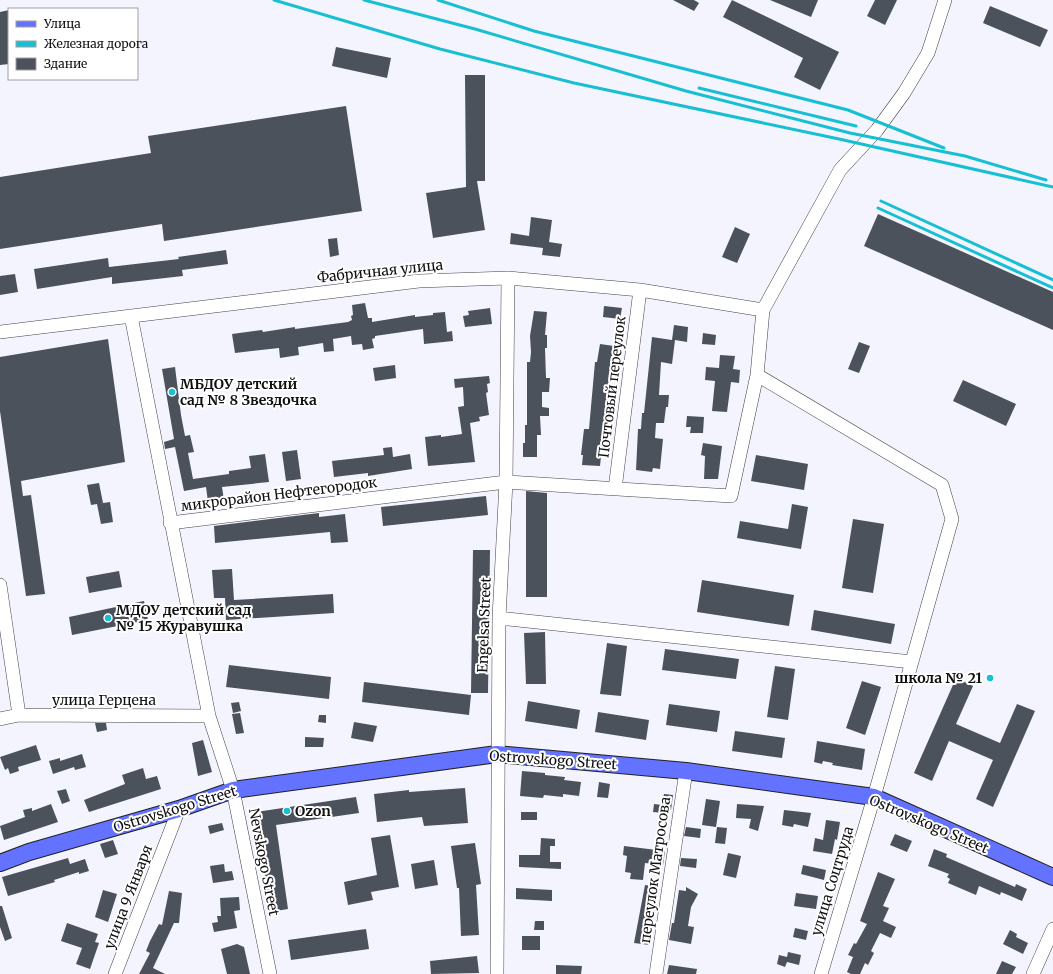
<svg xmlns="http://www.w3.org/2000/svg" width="1053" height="974" font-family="Merriweather,serif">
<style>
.building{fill:#4b525b}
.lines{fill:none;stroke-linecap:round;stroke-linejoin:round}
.minor-casing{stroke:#434343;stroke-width:14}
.major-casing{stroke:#212121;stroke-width:18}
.minor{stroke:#fff;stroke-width:13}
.major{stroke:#6473ff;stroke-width:16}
.rail{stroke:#17bfd2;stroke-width:3}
.poi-dot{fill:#17bfd2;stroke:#fff;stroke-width:1.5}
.labels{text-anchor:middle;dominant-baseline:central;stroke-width:4;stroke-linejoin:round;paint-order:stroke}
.street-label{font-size:14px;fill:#101010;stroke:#fff}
.poi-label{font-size:14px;font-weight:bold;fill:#101010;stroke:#fff;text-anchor:start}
</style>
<rect width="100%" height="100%" fill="#f4f4ff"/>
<path class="building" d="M673 0H694L699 3 694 11Z
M732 0 839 52 820 90 794 77 803 58 723 17Z
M770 0H818L811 17Z
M875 0H897L885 25 867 16Z
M990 6 1048 30 1040 47 983 23Z
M9 10V64L0 65V12Z
M336 47 391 58 387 78 332 66Z
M465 75H485V181H477L485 230 433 238 426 193 466 187Z
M346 106 362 211 164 241 162 224 0 249V177L151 153 148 136Z
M878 214 1053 292V330L864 246Z
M531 217 552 220 549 242 562 244 560 257 542 255 543 248 510 244 511 233 529 236Z
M735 227 750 234 737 263 722 257Z
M337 238 339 255 330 257 328 239Z
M226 250 228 264 182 270 183 276 112 284V277L37 289 34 269 108 258 109 267 179 259 178 257Z
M15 274 18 292 0 295V276Z
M365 303 368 318H372V322L415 315V317L433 315V313L445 312 447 332 452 331 453 341 424 344 423 329 375 336V338L372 339 374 348 363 350 362 344 352 345 351 336 333 339 334 351 324 352 323 343 298 347 299 355 280 358 279 348 235 353 232 334 262 330 263 332 295 327V329L348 322 352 320 351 316 353 315 352 305Z
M604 306 622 308 620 319 603 317Z
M490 308 492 324 465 327 463 316 469 315 468 311Z
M534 311 547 312 545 335H547V348H545L546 378H550L549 392H542V407L549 408V416H540L541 435H537V457H523V443H525V425H527V362H530L531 352 530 336Z
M674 325 688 327 687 342 675 340 672 364 661 362 659 395H669L668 407H666L664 423H656L655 438 663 439 660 469 653 468 652 472 636 470 638 429H641L642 413H644L652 337 672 340Z
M703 333 716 335 715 345 702 344Z
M108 339 125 462 21 481 23 496 31 495 45 594 26 596 0 411V357Z
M859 342 870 346 859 373 848 369Z
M600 344 614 346 612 356H611L600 466 582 465 583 455H581L584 429H589L595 362H597Z
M720 355 735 356 733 369 740 370 739 383 731 382 727 412 712 411 715 381 705 380 706 367 719 368Z
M395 365 396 378 375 381 373 368Z
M175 367 181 415 185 436 190 435 194 452 188 453 193 479 229 474V471L251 468 249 456 265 454 269 482 222 487 224 500 208 502 206 487 184 491 175 447 165 449 164 442 174 439 162 369Z
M489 376 490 383 487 384 488 392 486 393 489 415 479 417 480 421 470 423 475 462 428 466 425 437 441 435V437L462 434 458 407 464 406 463 387 455 388 454 379Z
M963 380 1016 404 1006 426 953 401Z
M687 416 704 417 703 433H690L691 427H686Z
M703 443 722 446 718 479H704L705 456 701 455Z
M392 447 393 457 410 454 412 469 368 476V473L334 477 332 461 384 455 383 448Z
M297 450 301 479 286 481 282 452Z
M756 455 808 464 804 490 751 481Z
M99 483 103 503 91 505 87 485Z
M526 491 547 493V597H526Z
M486 496 488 515 383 526 381 507Z
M110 502 113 522 101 524 97 504Z
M792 504 808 507 801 549 737 538 740 521 788 529Z
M319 513V517L345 514 348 542 331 543 330 532 215 543 214 526Z
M853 519 884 524 873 593 842 588Z
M473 550H490L488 693H471Z
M232 569 234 600 333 594 334 613 226 620 225 598H214L212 570Z
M119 571 122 587 89 593 86 577Z
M702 580 794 595 789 626 697 612Z
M144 601 148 620 72 635 69 617Z
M814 610 895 624 891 644 811 630Z
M545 632 546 684H526L524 633Z
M607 643 627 646 621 696 600 694Z
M665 649 739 659 736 679 662 670Z
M229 665 331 677 329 699 226 687Z
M775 666 795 669 788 720 767 717Z
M956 678 973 686 956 724 1000 743 1017 704 1035 711 993 807 976 799 993 760 949 741 932 781 914 773Z
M862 681 881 687 865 735 846 728Z
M364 682 471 695 469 715 362 702Z
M528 701 580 710 577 729 525 721Z
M239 702 241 711 233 713 231 703Z
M669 704 720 711 717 732 666 725Z
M598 712 649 720 646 740 595 732Z
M240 713 244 733 236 734 232 714Z
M319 715H326V723L318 722Z
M354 722 377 726 373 742 351 738Z
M95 723H106L107 730 97 732Z
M735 731 785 738 782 758 732 751Z
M305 737 324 738 323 747H305Z
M203 740 212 772 198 776 192 743Z
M817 741 865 749 862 770 832 765 833 763 823 761 822 764 814 762Z
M36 745 41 760 18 767 19 771 10 774 8 768 5 770 0 757Z
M82 754 86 767 75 770 74 767 53 774 49 761 60 758V761Z
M143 768 146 779 157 776 161 789 89 812 84 800 125 784 122 775Z
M522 771 545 773V775L565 777 564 780 581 782 579 796 563 794V797L544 795 543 798 520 796Z
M599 782 610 784 608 798 597 797Z
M465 788 468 823 424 826 422 817 377 822 374 794 409 790V792Z
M66 789 70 801 62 804 57 791Z
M664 794 673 795 671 810 665 809 664 813 653 812 654 804 662 805Z
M356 797 359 813 276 825 288 909 270 912 256 812Z
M706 799 720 801 716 827 702 825Z
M51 804 58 822 4 840 0 826 25 817 23 810 32 808V811Z
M737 804 764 806 758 831 749 828 751 819 736 818Z
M784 810 811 813 808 827 794 824 793 827 782 825Z
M521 812H537V820H521Z
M826 820 840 822 837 840 835 839 832 854 813 851 815 838 823 840Z
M222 823 224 830 210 834 208 826Z
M686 827 701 829 700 838 684 836Z
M717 827 727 828 725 844 715 843Z
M895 834 912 841 907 852 890 845Z
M390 835 399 887 371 892 373 900 348 905 344 882 377 875 371 838Z
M541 838 555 839V846H550V862H561V869L519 867V855H540Z
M113 840 118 854 105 858 100 844Z
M475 843 481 884 476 885 479 935 461 936 459 888H457L451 846Z
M624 846 665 851 663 865 645 863 643 880 630 879 631 873 625 872 627 856 623 855Z
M934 849 947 854 946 857 1015 887 1016 884 1027 889 1022 901 1001 892 1000 895 979 886 976 895 948 883 950 879 947 877 949 874 928 866Z
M728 853 741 856 736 878 723 875Z
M68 858 70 864 85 859 89 871 79 874V872L54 880 55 882 8 896 2 877Z
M681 858 697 859 696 868 680 866Z
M434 860 438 885 415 889 411 864Z
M224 864 225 872 232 871 234 880 213 883 210 866Z
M803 865 826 870 824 880 801 874Z
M878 872 895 879 883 906 889 908 883 921 896 927 891 938 880 933 871 951 874 953 868 965 865 963 860 974H851L847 972 853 957 848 955 854 943 856 944 867 924 860 921Z
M645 885 658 887 650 945 634 943Z
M686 887 698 894 691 907 688 926 694 927 691 944 669 940 672 923H674L679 890 686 891Z
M516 888 552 890V901L516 899Z
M103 890 117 894 108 922 95 917Z
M169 891 182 893 179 923H174L153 968 165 974H139L150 953 146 951 150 941 159 924 162 925Z
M796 893 818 896 816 909 794 906Z
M239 897 240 910 234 911 237 928 214 932 212 923 218 922 217 916H221L220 898Z
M0 906H2L12 938 5 941 0 927Z
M535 921H544V930H534Z
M67 923 98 934 95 942 99 943 90 969 76 964 82 948 61 941Z
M795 928 808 931 806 940 793 937Z
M366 929 369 949 291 960 288 940Z
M1010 930 1017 934 1016 937 1028 943 1023 954 1003 944Z
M522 936H540V950H522Z
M237 944 244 947 250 974H227L221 949Z
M788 952 801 955 799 965 787 962 785 967 777 964 779 955 787 957Z
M477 956 479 973 431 974 430 961Z
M1002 961 1016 967 1012 974H996Z
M556 965 582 966 581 974H556Z
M669 965 697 969 696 974H667Z"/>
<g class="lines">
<defs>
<path id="minor" d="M131 316 209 716 233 790 270 974
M0 332 419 281 508 278 640 290 763 310
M615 489 640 290
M170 523 506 482 731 496 757 375
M0 585 19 715
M499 618 912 662
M0 719 19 715 209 716
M115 974 179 809
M497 974 499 618 506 482 508 278
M656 974 686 771
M821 974 874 797 952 519 942 485 757 375 763 310 840 170 877 130 904 93 928 53 945 0
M1033 974 1053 929"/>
<path id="major" d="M0 863 29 852 179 809 233 790 497 754 686 771 874 797 1053 877"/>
</defs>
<use href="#minor" class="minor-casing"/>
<use href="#major" class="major-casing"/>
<use href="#minor" class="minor"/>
<use href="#major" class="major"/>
<path class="rail" d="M274 0 440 49 574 83 839 139 1053 187
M364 0 475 29 686 91 850 133 965 156 1046 180
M438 0 534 31 848 110 944 148
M699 88 856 126
M881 201 1053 280
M878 208 1053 288"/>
</g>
<g class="poi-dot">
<circle cx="172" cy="392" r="4"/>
<circle cx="108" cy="618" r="4"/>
<circle cx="990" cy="678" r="4"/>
<circle cx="287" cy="811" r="4"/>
</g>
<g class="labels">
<g class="street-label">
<text transform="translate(380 271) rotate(-6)">Фабричная улица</text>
<text transform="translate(612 387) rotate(-83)">Почтовый переулок</text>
<text transform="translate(279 494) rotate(-7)">микрорайон Нефтегородок</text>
<text transform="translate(484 625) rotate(-88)">Engelsa Street</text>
<text x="104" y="700">улица Герцена</text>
<text transform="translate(553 760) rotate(4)">Ostrovskogo Street</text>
<text transform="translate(175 809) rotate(-17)">Ostrovskogo Street</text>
<text transform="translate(929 824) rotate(23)">Ostrovskogo Street</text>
<text transform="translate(264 862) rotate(79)">Nevskogo Street</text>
<text transform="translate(655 870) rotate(-82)">переулок Матросова</text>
<text transform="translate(832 881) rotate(-73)">улица Соцтруда</text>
<text transform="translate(128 897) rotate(-69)">улица 9 Января</text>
</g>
<g class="poi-label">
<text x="180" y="384">МБДОУ детский<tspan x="180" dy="16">сад № 8 Звездочка</tspan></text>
<text x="116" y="610">МДОУ детский сад<tspan x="116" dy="16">№ 15 Журавушка</tspan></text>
<text x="982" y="678" text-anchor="end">школа № 21</text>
<text x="295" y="811">Ozon</text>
</g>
</g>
<rect x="8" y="8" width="130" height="72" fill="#ffffff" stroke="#9f9f9f"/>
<rect x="16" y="21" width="20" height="6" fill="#6473ff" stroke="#9f9f9f"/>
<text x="44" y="28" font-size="12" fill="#101010">Улица</text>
<rect x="16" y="41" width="20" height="6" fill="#17bfd2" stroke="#9f9f9f"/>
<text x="44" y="48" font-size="12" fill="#101010">Железная дорога</text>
<rect x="16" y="58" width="20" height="12" fill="#4b525b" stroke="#9f9f9f"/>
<text x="44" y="68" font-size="12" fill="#101010">Здание</text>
</svg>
